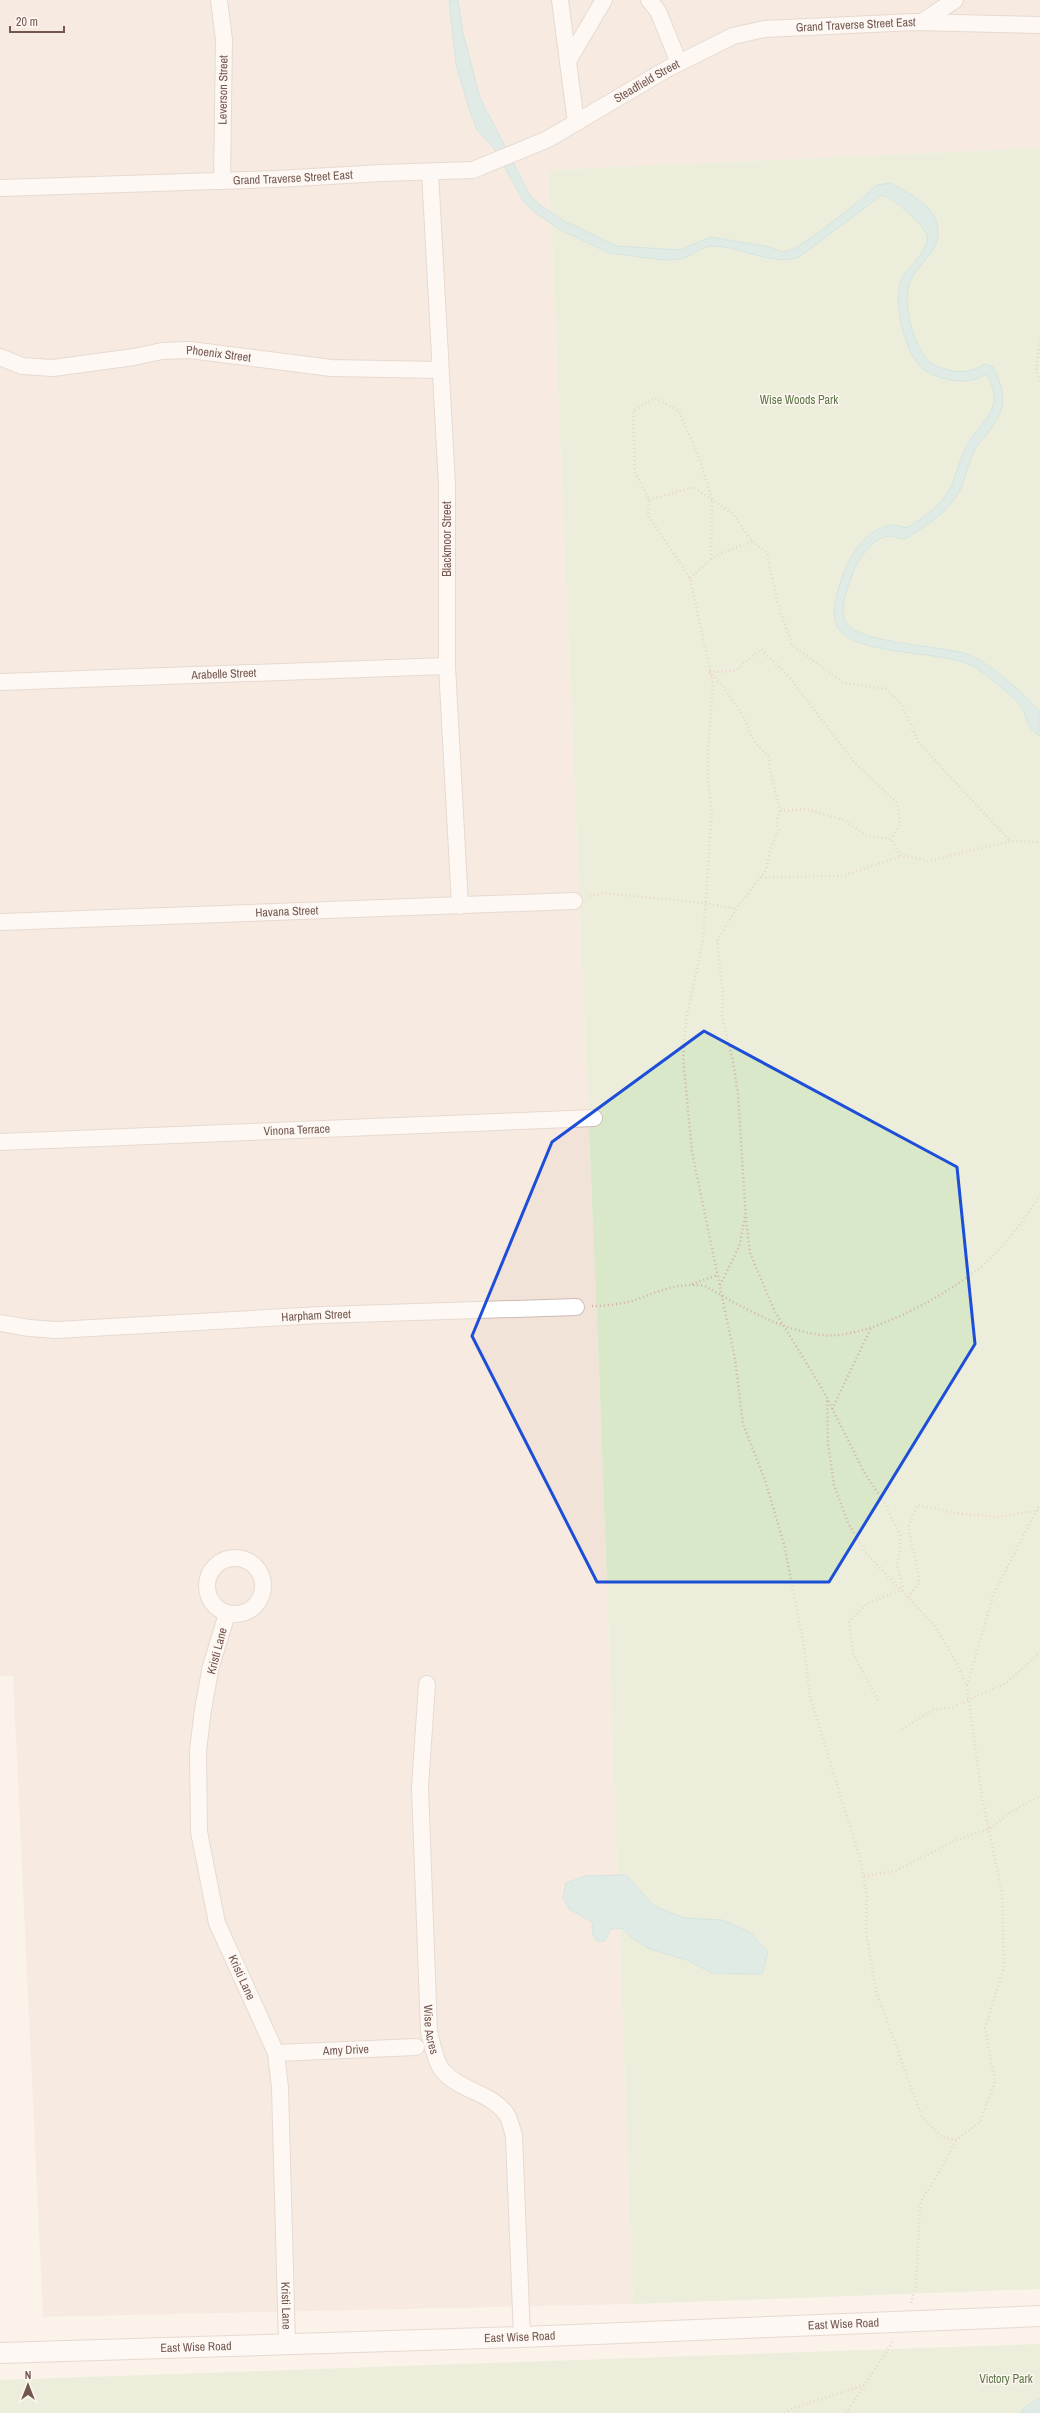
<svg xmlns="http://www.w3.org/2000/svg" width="1040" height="2413" font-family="'Archivo Narrow',sans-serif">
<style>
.residential{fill:#f2e3d8}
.green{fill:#d9e8c9}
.water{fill:#bfe3e3;stroke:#a6d3d4}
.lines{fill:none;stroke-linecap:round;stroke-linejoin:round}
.minor-casing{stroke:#cebbb3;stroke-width:18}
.tertiary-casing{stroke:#cebbb3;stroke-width:22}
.path{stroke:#d3b2a6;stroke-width:2.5;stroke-dasharray:1 3;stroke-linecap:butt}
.minor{stroke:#fff;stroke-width:16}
.tertiary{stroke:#fff;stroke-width:20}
.marked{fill:none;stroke:#1d4ed8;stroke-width:3;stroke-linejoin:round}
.labels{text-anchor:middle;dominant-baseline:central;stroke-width:3;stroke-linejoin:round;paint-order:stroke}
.street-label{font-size:12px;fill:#73574f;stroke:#fef6f0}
.park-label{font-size:12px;fill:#5d7848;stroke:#fef6f0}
</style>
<rect width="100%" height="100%" fill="#fbf2ea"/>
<path class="residential" d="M0 0H1040V148L549 170 600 1396 633 2304 43 2317 13 1676H0Z"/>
<path class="green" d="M1040 148V2289L633 2304 600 1396 549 170Z
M1040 2344V2413H0V2380Z"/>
<path class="water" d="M449 0H458L463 33 480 98 530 195 539 204 564 221 617 246 679 250 711 237 770 247 782 252 794 249 819 232 853 206 877 185 891 183C908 194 932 203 937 224 944 252 916 262 909 285 903 304 913 344 927 359 931 365 939 367 945 369 960 374 972 372 985 364L993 367C1007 395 1007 408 987 434 983 439 977 445 974 451 968 463 966 476 961 488 950 512 927 525 905 539 899 539 894 536 888 536 873 538 859 558 854 570 849 584 836 611 848 625 862 643 942 646 967 654 986 660 1027 696 1040 712V736C1026 729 1028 716 1019 704 1014 697 982 671 973 666 943 650 854 656 838 628 830 612 837 593 842 578 850 555 865 529 892 525 898 524 903 529 909 527 926 515 944 504 952 484 957 472 960 459 966 447 982 417 1006 412 987 374 973 382 959 383 943 378 935 376 925 372 919 365 904 347 893 304 901 281 906 268 931 249 927 235 922 223 895 199 882 195L799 257C773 267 738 245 711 246 702 246 691 257 680 259L664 260 609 253 559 229 533 211 523 201 494 148 477 130 468 106 456 64Z
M626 1875 654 1906 684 1918 722 1920 750 1932 768 1952 762 1974 712 1973 687 1960 650 1949 632 1938 622 1928 611 1929 605 1941H597L593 1935 592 1922 569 1909 563 1898 566 1883 585 1876Z
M1040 2398V2413H1021L1023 2408Z"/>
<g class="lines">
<defs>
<g id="minor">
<path d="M219 0 224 40 222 181"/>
<path d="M560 0 576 123"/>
<path d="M649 0 658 11 679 63"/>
<path d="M922 22 955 0"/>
<path d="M568 61 604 0"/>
<path d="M430 172 447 485V666L460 906"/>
<path id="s1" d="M0 188 277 179 382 173 473 170 548 139 667 69 733 36 764 29 914 22 1040 25"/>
<path id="s2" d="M0 357 22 366 53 368 134 357 162 351 190 350 331 368 440 370"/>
<path id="s3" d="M0 682 447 666"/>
<path id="s4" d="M0 922 574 901"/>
<path id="s5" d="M0 1142 594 1118"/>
<path id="s6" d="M0 1323 29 1328 56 1330 321 1315 576 1307"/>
<circle cx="235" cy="1586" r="28"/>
<path id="s7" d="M227 1614 211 1666 203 1709 198 1751 199 1832 217 1923 276 2053 280 2088 287 2344"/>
<path id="s8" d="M427 1684 420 1787 429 2032C432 2043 435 2061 442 2070 459 2091 492 2092 507 2115 510 2120 512 2129 514 2136L522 2337"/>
<path id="s9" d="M276 2053 416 2047"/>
</g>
<g id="tertiary">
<path id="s10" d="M0 2353 522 2337 1040 2316"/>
</g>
</defs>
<use href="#minor" class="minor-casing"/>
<use href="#tertiary" class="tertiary-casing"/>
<path class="path" d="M1040 341 1036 370 1040 381
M649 500 694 487 733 514 752 541 767 553 777 601 792 645 844 683 886 689 900 702 919 743 1010 841
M711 559 712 499 701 463 679 411 655 398 633 411 635 472 649 500 648 515 690 578 713 684 708 752V781L712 809 703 941 686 1020 683 1057 692 1152 735 1359 743 1424 765 1480 784 1544 804 1646 810 1697 861 1862 867 1896 866 1931 876 1991 922 2117 942 2137 956 2140 980 2122 995 2082 985 2028 1004 1967 1002 1893 982 1797 967 1686 952 1654 933 1624 866 1553 848 1523 834 1485 828 1443 827 1399
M690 578 715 556 752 541
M709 672 723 686 742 714 753 740 769 757 770 769 780 811 776 824 779 830 771 847 766 870 736 909 717 941 723 994 722 1017 733 1061 738 1095 746 1219 750 1253 774 1310 824 1392 864 1472 884 1502 900 1535V1551L897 1564 904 1593
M710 672 735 671 761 649 789 677 854 762 898 804 900 825 891 839
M780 811 806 809 844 820 867 836 891 839 900 855 929 861 1010 841 1040 842
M761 877 843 876 901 856
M590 896 603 893 705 903 736 909
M692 1284 717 1275
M720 1285 739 1247 745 1217
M592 1306C606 1306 622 1304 635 1300 659 1291 679 1282 705 1286 740 1306 780 1330 822 1335 869 1341 961 1288 994 1255 1011 1238 1027 1215 1040 1195
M832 1409 871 1328
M908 1597 919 1583 918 1571 908 1527 918 1505 956 1513 998 1517 1040 1510
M967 1685 994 1593 1040 1504
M878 1700 853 1654 849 1621 868 1603 901 1590
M902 1729 933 1710 953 1707 1006 1683 1040 1653
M864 1876 895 1871 956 1840 989 1829 1014 1810 1040 1796
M911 2303 916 2285 920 2207 923 2198 941 2169 956 2140
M784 2413 796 2407 865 2385
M846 2413 894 2340"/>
<use href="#minor" class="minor"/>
<use href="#tertiary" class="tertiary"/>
</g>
<path d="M0 0H1040V2413H0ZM704 1031 957 1167 975 1344 829 1582H597L472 1336 552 1142Z" fill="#fbf2ea" fill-opacity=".55" fill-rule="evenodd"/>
<path class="marked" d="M704 1031 957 1167 975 1344 829 1582H597L472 1336 552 1142Z"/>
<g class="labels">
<g class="street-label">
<text stroke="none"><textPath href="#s1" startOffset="890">Grand Traverse Street East</textPath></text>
<text stroke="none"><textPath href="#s1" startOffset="669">Steadfield Street</textPath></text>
<text transform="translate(223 90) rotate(-89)">Leverson Street</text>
<text stroke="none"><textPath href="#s1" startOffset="293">Grand Traverse Street East</textPath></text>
<text stroke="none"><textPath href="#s2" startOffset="222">Phoenix Street</textPath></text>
<text transform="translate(447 539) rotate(-90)">Blackmoor Street</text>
<text stroke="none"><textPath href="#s3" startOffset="224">Arabelle Street</textPath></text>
<text stroke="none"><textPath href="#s4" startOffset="287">Havana Street</textPath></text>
<text stroke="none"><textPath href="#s5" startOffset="297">Vinona Terrace</textPath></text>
<text stroke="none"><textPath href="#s6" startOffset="317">Harpham Street</textPath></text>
<text transform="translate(217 1651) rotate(-75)">Kristi Lane</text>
<text stroke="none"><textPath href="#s7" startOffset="374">Kristi Lane</textPath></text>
<text stroke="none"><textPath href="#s8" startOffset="346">Wise Acres</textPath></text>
<text stroke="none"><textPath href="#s9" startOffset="70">Amy Drive</textPath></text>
<text stroke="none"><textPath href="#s7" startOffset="710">Kristi Lane</textPath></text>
<text stroke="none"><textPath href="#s10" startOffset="844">East Wise Road</textPath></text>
<text stroke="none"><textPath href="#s10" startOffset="520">East Wise Road</textPath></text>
<text stroke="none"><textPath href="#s10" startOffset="196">East Wise Road</textPath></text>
</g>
<g class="park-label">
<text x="799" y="400">Wise Woods Park</text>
<text x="1006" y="2379">Victory Park</text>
</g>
</g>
<g transform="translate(28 2385)" stroke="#fef6f0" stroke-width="3" paint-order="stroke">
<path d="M0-3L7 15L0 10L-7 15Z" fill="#73574f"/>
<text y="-6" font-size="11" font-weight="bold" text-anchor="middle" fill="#73574f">N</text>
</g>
<path d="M10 26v6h54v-6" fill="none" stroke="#73574f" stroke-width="2"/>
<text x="16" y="26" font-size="12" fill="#73574f" stroke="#fef6f0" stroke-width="3" paint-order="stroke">20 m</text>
</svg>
